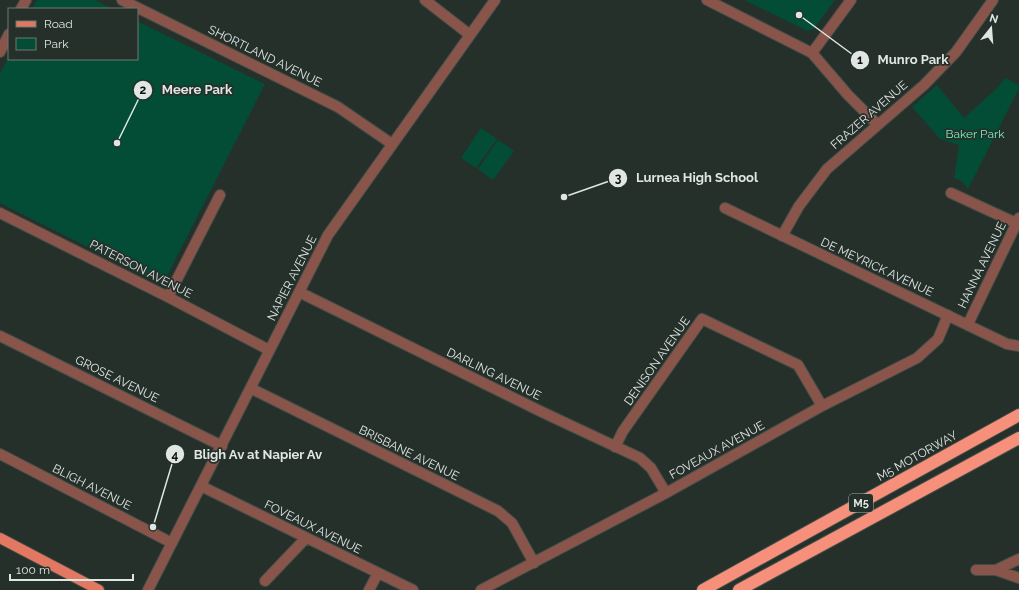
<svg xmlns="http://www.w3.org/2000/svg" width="1019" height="590" font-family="Raleway,sans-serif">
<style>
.park{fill:#034c35}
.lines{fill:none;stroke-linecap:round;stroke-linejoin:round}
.minor-casing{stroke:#434d48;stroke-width:12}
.major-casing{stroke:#434d48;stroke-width:12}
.highway-casing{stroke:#434d48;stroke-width:14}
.minor{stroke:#89554a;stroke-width:10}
.major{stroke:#e27862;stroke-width:10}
.highway{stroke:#f7907b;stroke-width:12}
.labels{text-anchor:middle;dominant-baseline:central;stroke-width:3.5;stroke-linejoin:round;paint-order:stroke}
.shield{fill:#25302b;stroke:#a7afac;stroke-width:1}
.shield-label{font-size:11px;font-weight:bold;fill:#dfe6e3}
.street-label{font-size:12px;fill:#dfe6e3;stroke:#25302b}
.park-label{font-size:12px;fill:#78f2c1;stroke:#25302b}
.leader{fill:none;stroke:#dfe6e3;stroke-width:1.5}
.callout-dot{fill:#dfe6e3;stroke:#25302b;stroke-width:1.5}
.mark-label{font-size:12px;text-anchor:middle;font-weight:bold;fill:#111}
.callout-label{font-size:13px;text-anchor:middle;font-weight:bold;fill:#dfe6e3;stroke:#25302b;stroke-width:3.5;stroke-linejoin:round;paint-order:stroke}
</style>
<rect width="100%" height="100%" fill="#25302b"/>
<path class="park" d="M37 0H95L113 9H32Z
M744 0H835L814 29 807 31Z
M137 21 265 84 167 276 156 281 0 203V74L9 56V59H137Z
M1005 78 1019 85V88L968 189 962 181 954 178 959 145 940 139 912 107 937 85 964 118 998 87Z
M481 128 497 139 476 168 461 158Z
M498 140 514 151 493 180 478 169Z"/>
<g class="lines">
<defs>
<path id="minor" d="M122 0 338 107 392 144
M425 0 470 35
M707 0 812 53 848 95 877 124
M21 9 26 0
M0 52 9 34
M812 53 851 0
M951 193 1016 223
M725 208 1007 344 1019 346
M0 213 168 297 269 350
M782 236 799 206 827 169 924 85 956 52 993 0
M299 292 542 412 640 458 651 468 666 493
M168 297 220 195
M968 324 1019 218
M0 336 222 446
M252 389 498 511 512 523 534 563
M615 447 623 431 702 319 798 365 822 406
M0 454 172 543
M201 486 413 590
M976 570H996L1019 559
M996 570 1019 578
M265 581 306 538
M148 590 328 235 495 0
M369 590 378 573
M481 590 666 493 822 406 917 358 938 339 948 315"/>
<path id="major" d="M0 538 99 590"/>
<path id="highway" d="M703 590 1019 415
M739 590 1019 438"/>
</defs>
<use href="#minor" class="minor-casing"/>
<use href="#major" class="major-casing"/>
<use href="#highway" class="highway-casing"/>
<use href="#minor" class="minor"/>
<use href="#major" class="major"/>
<use href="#highway" class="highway"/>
</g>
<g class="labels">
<rect class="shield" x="849" y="494" width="24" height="18" rx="3"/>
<g class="shield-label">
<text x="861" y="503">M5</text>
</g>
<g class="street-label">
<text transform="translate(265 56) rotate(26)">SHORTLAND AVENUE</text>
<text transform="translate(869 115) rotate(-41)">FRAZER AVENUE</text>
<text transform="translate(982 265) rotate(-64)">HANNA AVENUE</text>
<text transform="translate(877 267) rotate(25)">DE MEYRICK AVENUE</text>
<text transform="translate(141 269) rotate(27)">PATERSON AVENUE</text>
<text transform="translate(292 278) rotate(-63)">NAPIER AVENUE</text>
<text transform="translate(657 361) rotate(-55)">DENISON AVENUE</text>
<text transform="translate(494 374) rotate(26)">DARLING AVENUE</text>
<text transform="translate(117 379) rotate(26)">GROSE AVENUE</text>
<text transform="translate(717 450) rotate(-29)">FOVEAUX AVENUE</text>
<text transform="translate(409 453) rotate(26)">BRISBANE AVENUE</text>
<text transform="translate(917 456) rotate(-29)">M5 MOTORWAY</text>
<text transform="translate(92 487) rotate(27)">BLIGH AVENUE</text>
<text transform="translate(313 527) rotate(26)">FOVEAUX AVENUE</text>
</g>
<g class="park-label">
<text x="975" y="134">Baker Park</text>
</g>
</g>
<path class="leader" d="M799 15L860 60M117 143L143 90M564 197L618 178M153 527L175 454"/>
<g class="callout-dot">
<circle cx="799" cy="15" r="4"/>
<circle cx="117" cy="143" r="4"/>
<circle cx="564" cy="197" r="4"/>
<circle cx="153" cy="527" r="4"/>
<circle cx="860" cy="60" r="10"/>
<circle cx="143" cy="90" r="10"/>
<circle cx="618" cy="178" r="10"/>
<circle cx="175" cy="454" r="10"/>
</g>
<g class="mark-label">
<text x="860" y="64">1</text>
<text x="143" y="94">2</text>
<text x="618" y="182">3</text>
<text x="175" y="459">4</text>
</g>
<g class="callout-label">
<text x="913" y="64">Munro Park</text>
<text x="197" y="94">Meere Park</text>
<text x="697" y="182">Lurnea High School</text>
<text x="258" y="459">Bligh Av at Napier Av</text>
</g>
<rect x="8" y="8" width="130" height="52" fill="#25302b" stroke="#6f7975"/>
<rect x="16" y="21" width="20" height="6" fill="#e27862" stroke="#6f7975"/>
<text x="44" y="28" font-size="12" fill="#dfe6e3">Road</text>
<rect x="16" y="38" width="20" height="12" fill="#034c35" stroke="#6f7975"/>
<text x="44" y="48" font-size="12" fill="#dfe6e3">Park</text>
<g transform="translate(991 28) rotate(17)" stroke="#25302b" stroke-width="3" paint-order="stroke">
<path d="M0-3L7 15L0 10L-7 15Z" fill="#dfe6e3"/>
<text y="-6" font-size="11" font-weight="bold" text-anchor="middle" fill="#dfe6e3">N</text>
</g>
<path d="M10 574v6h123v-6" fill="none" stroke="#dfe6e3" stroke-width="2"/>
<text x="16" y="574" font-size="12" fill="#dfe6e3" stroke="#25302b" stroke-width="3" paint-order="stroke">100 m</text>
</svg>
